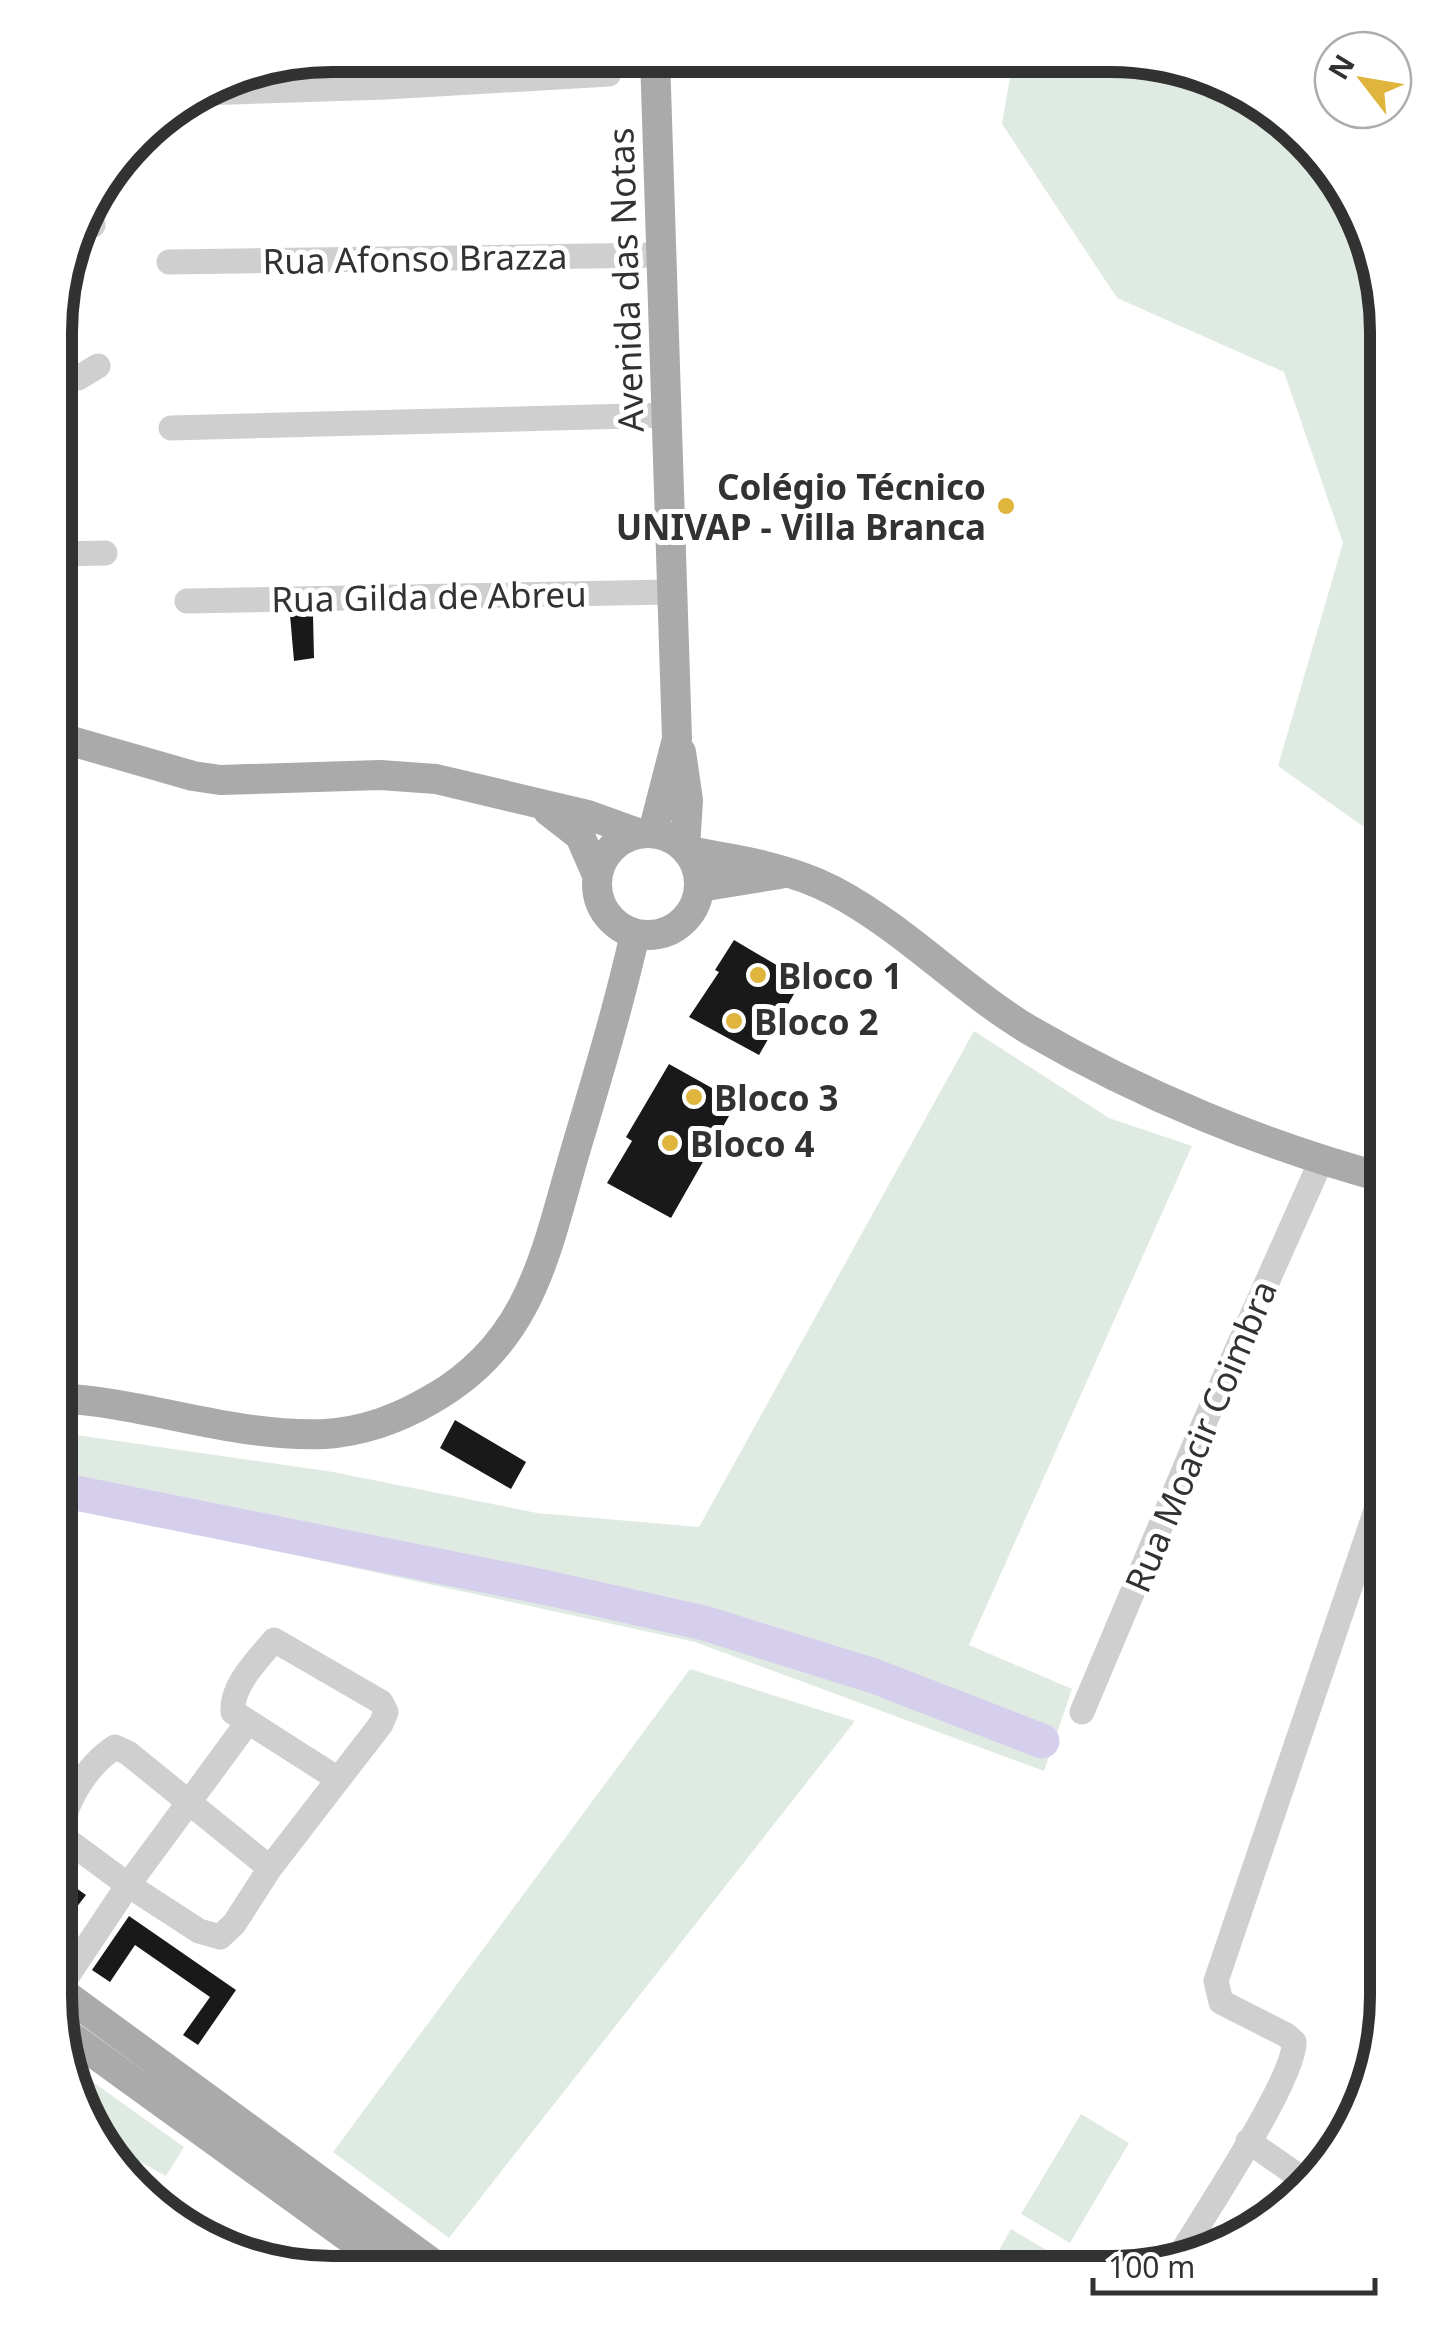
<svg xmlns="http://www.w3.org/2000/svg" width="1443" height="2328" font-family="'Noto Sans',sans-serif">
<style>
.green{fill:#dfebe2}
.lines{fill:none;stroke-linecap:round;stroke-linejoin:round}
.river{stroke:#d5cfed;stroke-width:35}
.building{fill:#191919}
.minor{stroke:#cfcfcf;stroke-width:25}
.major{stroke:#aaa;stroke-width:30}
.poi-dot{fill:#e0b53e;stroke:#fff;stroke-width:4}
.labels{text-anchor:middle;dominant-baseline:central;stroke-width:10;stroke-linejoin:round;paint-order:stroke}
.street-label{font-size:35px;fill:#323232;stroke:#fff}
.poi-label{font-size:35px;font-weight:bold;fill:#323232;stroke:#fff;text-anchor:start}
.rim{fill:none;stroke:#323232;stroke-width:12}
</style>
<rect width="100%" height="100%" fill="#fff"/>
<path class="green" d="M1013 59 1164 60 1293 123 1367 227 1388 332V844L1278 766 1343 543 1284 372 1117 298 1002 124Z
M974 1031 1109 1118 1192 1146 969 1645 1072 1689 1044 1771 695 1642 56 1503V1432L333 1472 537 1513 699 1527Z
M690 1669 855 1721 449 2238 333 2152Z
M69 2065 184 2147 166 2176C109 2144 82 2134 69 2065Z
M1081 2114 1129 2143 1070 2243 1021 2214Z
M1011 2229 1060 2258 1051 2273H986Z"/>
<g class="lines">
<path class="river" d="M56 1489 548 1588 704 1623 874 1676 1042 1741"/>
</g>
<path class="building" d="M290 615H313L314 658 294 661Z
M734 940 802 980 759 1055 689 1017 719 972 715 970Z
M669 1064 737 1102 671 1218 607 1183 632 1141 626 1137Z
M455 1420 526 1462 511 1489 440 1448Z
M55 1873 86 1895 55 1935Z
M129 1916 236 1990 198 2045 183 2035 210 1997 135 1945 110 1982 92 1970Z"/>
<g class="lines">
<path class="minor" d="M385 55 386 87
M200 93 386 87 609 74
M81 217 93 225
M169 262 661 255
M57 382 78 378 98 366
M171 428 668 415
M57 554 105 553
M187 601 671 592
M1082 1712 1198 1437 1321 1161
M248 1722 128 1885 199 1931 220 1937 234 1924 270 1868 381 1724 386 1712 381 1702 274 1640C258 1660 231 1685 233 1712L338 1779
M58 1990 128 1885 63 1837C60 1805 89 1764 115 1747L128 1753 270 1868
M1248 2141 1307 2182
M1177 2260C1200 2221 1296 2078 1294 2042L1286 2035 1221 2002 1216 1981 1388 1475"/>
<path class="major" d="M57 737 193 776 220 780 380 775 436 779 588 815 638 833
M681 752 688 800 685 848
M548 811 580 836 597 875
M653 832 677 739 655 57
M597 884a51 51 0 1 1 102 0a51 51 0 1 1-102 0Z
M688 851C735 859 791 868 834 891 906 929 962 990 1031 1031 1141 1095 1265 1146 1388 1179
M700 887 780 874
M56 1398C146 1402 234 1438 325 1434 365 1431 398 1419 432 1399 534 1341 546 1248 577 1145 598 1075 619 1005 635 934
M55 1987 443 2271
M62 2030 395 2271"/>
</g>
<g class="poi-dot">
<circle cx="1006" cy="506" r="10"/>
<circle cx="758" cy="975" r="10"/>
<circle cx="734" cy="1021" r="10"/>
<circle cx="694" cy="1097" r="10"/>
<circle cx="670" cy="1143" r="10"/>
</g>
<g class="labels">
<g class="street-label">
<text transform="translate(415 258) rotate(-1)">Rua Afonso Brazza</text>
<text transform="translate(625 280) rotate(-92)">Avenida das Notas</text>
<text transform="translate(429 596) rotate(-1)">Rua Gilda de Abreu</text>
<text transform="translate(1200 1436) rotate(-67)">Rua Moacir Coimbra</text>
</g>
<g class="poi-label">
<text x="986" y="486" text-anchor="end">Colégio Técnico<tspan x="986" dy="40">UNIVAP - Villa Branca</tspan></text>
<text x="778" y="975">Bloco 1</text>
<text x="754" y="1021">Bloco 2</text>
<text x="714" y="1097">Bloco 3</text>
<text x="690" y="1143">Bloco 4</text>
</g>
</g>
<path d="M0 0H1443V2328H0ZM332 72H1110A260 260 0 0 1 1370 332V1996A260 260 0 0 1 1110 2256H332A260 260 0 0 1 72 1996V332A260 260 0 0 1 332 72Z" fill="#fff" fill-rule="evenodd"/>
<path class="rim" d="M332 72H1110A260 260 0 0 1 1370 332V1996A260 260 0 0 1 1110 2256H332A260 260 0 0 1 72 1996V332A260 260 0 0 1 332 72Z"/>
<g transform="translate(1363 80) rotate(301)"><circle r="48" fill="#ffffff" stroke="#adadad" stroke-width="2.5"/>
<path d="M0-8L18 38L0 25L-18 38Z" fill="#e0b53e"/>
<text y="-15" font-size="28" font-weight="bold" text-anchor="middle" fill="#323232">N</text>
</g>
<path d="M1093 2278v15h282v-15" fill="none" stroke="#323232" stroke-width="5"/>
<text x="1108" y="2278" font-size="30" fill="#323232" stroke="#ffffff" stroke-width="8" paint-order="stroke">100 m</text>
</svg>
